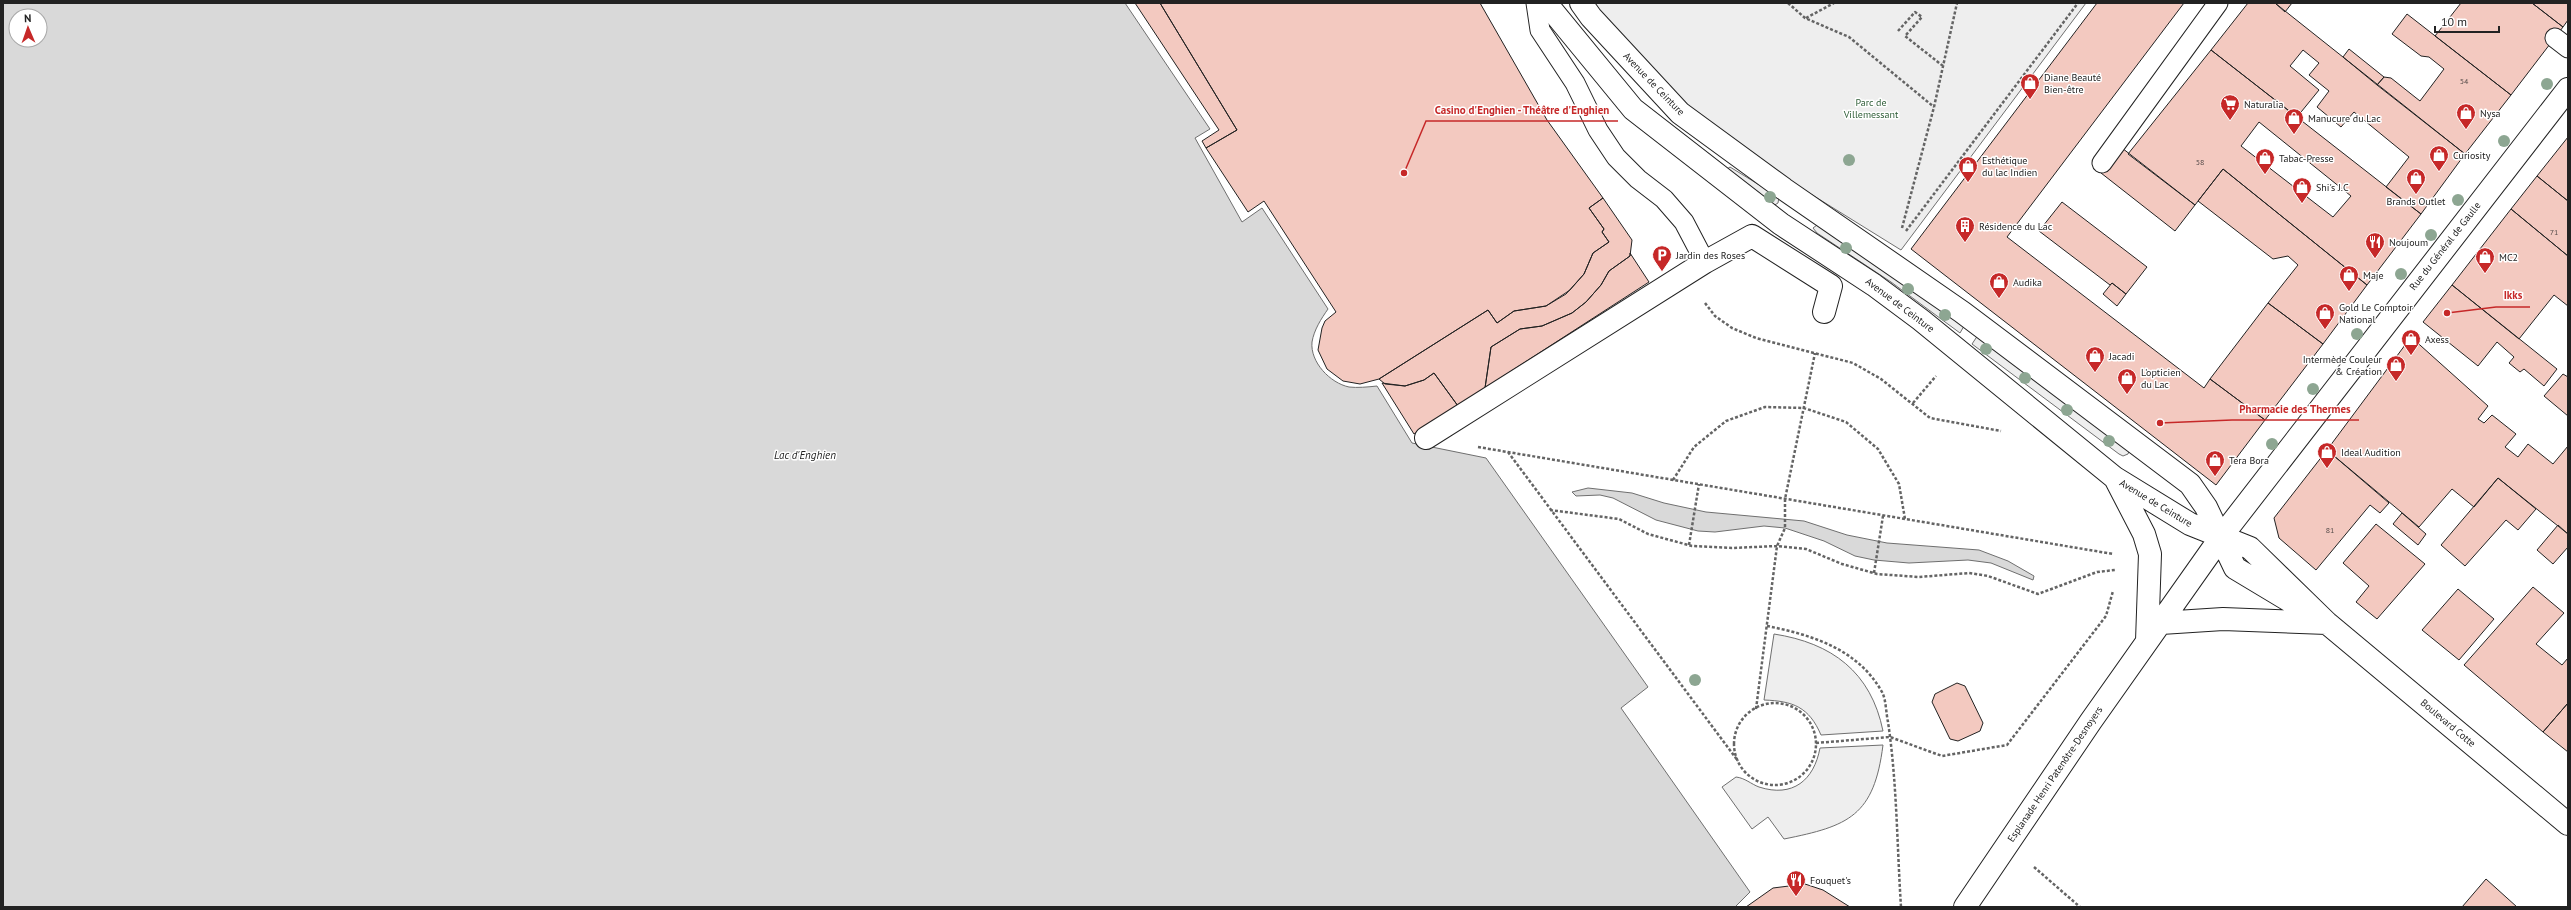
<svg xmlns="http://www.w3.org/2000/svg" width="2571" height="910" font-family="'PT Sans',sans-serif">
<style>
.green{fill:#eee;stroke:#6f6f6f}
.water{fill:#d9d9d9;stroke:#6f6f6f;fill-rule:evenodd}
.building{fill:#f3c9c0;stroke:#222;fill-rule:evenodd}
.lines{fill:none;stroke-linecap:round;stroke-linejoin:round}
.lane-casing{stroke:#222;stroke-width:21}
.street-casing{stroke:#222;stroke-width:24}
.secondary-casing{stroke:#222;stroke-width:24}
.path{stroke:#646464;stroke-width:2.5;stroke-dasharray:3 2;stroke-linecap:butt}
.lane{stroke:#fff;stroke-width:19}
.street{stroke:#fff;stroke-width:22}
.secondary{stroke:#fff;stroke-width:22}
.tree{fill:#8da692}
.labels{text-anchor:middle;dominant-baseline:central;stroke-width:3;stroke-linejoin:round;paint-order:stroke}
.number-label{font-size:8px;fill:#564c4a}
.poi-label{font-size:10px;fill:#222;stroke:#fff;text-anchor:start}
.street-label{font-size:10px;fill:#222;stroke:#fff}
.park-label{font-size:10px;fill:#2f5e38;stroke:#fff}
.water-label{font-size:11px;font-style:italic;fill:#222;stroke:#fff}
.leader{fill:none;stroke:#c62828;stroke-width:1.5}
.callout-dot{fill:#c62828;stroke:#fff;stroke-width:1.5}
.callout-label{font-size:11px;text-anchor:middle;font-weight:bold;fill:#c62828;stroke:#fff;stroke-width:3;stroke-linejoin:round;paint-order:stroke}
</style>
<rect width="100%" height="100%" fill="#fff"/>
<path class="green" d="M1583 3H2086L1901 250 1680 113Z
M1730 167 1779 197 1778 203 1773 206 1727 169Z
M1817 225 1964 326 1960 333 1891 282 1817 233 1813 228Z
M1978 335 2129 451 2128 454 2123 456 2119 454 1972 344Z
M1774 634C1832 643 1871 672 1883 731L1821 735C1809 707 1793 701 1764 700Z
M1883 745C1874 816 1849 826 1784 839L1768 817 1752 829 1722 787 1736 777C1745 778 1751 784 1759 787 1793 798 1814 780 1820 748Z"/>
<path class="water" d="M3 3H1125L1210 129 1195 138 1242 222 1262 208 1328 309C1321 319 1314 330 1312 342 1310 362 1330 383 1349 387 1357 388 1368 387 1377 386L1412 443 1486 458 1648 687 1621 708 1750 892 1735 907H3ZM16 16H40V40H16Z
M1588 488 1632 493 1664 503 1706 512 1804 521 1847 535 1887 543 1979 550 2008 561 2034 576 2033 580 1991 563 1968 560 1909 563 1874 560 1855 556 1824 541 1785 528 1764 526 1715 532 1698 531 1656 520 1613 498 1600 495 1576 496 1572 492Z"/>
<path class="building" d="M1135 3H1160L1237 130 1206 148 1202 141 1219 130Z
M1160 3H1480L1547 120 1603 198 1589 208 1604 229 1602 232 1609 242 1593 253 1584 274 1570 290 1546 306 1514 311 1497 323 1488 310 1379 379 1360 384 1343 381 1327 369 1318 350 1322 328 1325 321 1336 312 1264 201 1248 212 1206 148 1237 130Z
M2097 3H2184L2007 237 2204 388 2210 379 2265 420 2216 485 1911 249Z
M2248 3H2275L2465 154 2421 214 2386 187 2409 157 2354 112 2341 127 2317 107 2329 91 2309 75 2319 63 2303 50 2290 66 2319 90 2297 117 2211 50Z
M2275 3H2292L2285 12Z
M2461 3H2532L2563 27 2511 95 2435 36Z
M2532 3H2568V20L2563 27Z
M2407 14 2511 95 2465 154 2377 85 2384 77 2391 78 2420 101 2444 69 2429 57 2421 56 2392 34Z
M2349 49 2384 77 2377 85 2343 57Z
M2211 50 2421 214 2367 285 2223 169 2195 205 2128 154ZM2259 122 2351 196 2333 217 2241 146Z
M2568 137V201L2537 176Z
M2122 148 2195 205 2175 231 2101 173Z
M2223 169 2367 285 2323 344 2268 303 2298 265 2288 256 2273 259 2198 201Z
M2537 176 2568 201V256L2511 209Z
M1603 198 1632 240 1630 256 1609 271 1601 285 1586 302 1572 313 1542 326 1520 329 1491 347 1485 388 1458 406 1434 373 1424 380 1405 386 1385 384 1379 379 1488 310 1497 323 1514 311 1546 306 1566 294 1584 274 1593 253 1609 242 1602 232 1604 229 1589 208Z
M2062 202 2147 267 2126 294 2112 283 2110 285 2039 231Z
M2511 209 2568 256V306L2554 295 2519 339 2452 285Z
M1630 253 1649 282 1485 388 1491 347 1520 329 1542 326 1572 313 1586 302 1601 285 1609 271 1630 256Z
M2112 283 2126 294 2117 306 2103 294Z
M2452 285 2557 369 2544 386 2524 369 2520 372 2509 363 2514 357 2497 342 2478 366 2423 322Z
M2268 303 2323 344 2265 420 2210 379Z
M2411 337 2488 406 2478 419 2484 423 2492 415 2516 434 2505 447 2518 457 2528 444 2553 464 2568 446V534L2498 478 2474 507 2452 489 2419 527 2327 450Z
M1434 373 1458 406 1414 434 1382 383 1405 386 1424 380Z
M2563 374 2568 377V416L2544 396Z
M2327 450 2389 503 2380 513 2370 505 2316 570 2279 538 2274 518Z
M2498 478 2536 509 2518 530 2506 520 2465 566 2441 545Z
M2402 513 2426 534 2418 545 2393 524Z
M2376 524 2425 564 2377 619 2356 602 2369 586 2343 563Z
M2558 525 2568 534V547L2553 564 2537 550Z
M2533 587 2564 613 2536 644 2562 665 2568 658V703L2543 732 2464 665Z
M2458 589 2494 619 2459 660 2422 630Z
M1957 683 1965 686 1983 723 1980 731 1958 741 1950 739 1932 702 1935 694Z
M2568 703V752L2543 732Z
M2486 879 2517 907H2462Z
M1805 884 1823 890 1850 907H1746L1773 888Z"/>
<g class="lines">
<defs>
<path id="lane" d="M1536 3 1540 30 1575 83 1598 130 1616 157 1638 179 1664 199 1684 222 1705 262
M2555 38 2568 48
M2102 163 2218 3"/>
<path id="street" d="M1426 438 1705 262 1752 236 1831 286 1824 312
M2221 537 2568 89"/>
<path id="secondary" d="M1546 3 1633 109 1781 224 1874 285 1921 320 2115 478 2190 524 2250 548 2327 623 2568 824
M1581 3 1591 17 1680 113 1784 189 1962 312 2190 484 2206 507 2235 568 2295 604
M2115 478 2144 534 2150 554 2147 641
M2161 623 2223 619 2327 623
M1965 907 2091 721 2221 537"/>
</defs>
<use href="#lane" class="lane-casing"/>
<use href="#street" class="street-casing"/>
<use href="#secondary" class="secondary-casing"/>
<path class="path" d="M1788 3 1805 18 1849 37 1934 107
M1806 18 1834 3
M1898 31 1915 12 1922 17 1905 36 1943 66
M1902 228 1934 107 1957 3
M1906 231 2078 3
M1705 303 1715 316 1732 328 1756 338 1853 363 1881 379 1930 418 2001 431
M1913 403 1936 376
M1478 447 2113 554
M1508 452 1738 761
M1673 480 1694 447 1726 421 1765 407 1804 408 1846 422 1878 449 1899 484 1905 519
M1550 510 1619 519 1648 534 1692 546 1732 548 1777 546 1806 549 1842 564 1877 574 1919 577 1969 573 1988 576 2038 594 2097 572 2115 570
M1689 545 1699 484
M1874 573 1883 516
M1767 626C1812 635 1858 649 1882 692 1886 699 1886 713 1888 722 1897 782 1897 846 1901 907
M1734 744a41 41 0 1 1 82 0a41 41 0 1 1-82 0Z
M1756 709 1777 546 1785 528V499L1815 353
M1816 743 1890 737 1942 756 2007 745 2106 616 2113 591
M2034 867 2080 907"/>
<use href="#lane" class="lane"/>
<use href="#street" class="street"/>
<use href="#secondary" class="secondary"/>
</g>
<g class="tree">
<circle cx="2547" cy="84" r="6"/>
<circle cx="2504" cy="141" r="6"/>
<circle cx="1849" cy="160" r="6"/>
<circle cx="1770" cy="197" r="6"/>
<circle cx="2458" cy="200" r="6"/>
<circle cx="2431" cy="235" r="6"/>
<circle cx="1846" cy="248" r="6"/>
<circle cx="2401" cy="274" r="6"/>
<circle cx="1908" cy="289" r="6"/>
<circle cx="1945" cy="315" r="6"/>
<circle cx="2357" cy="334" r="6"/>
<circle cx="1986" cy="349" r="6"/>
<circle cx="2025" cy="378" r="6"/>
<circle cx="2313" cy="389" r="6"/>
<circle cx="2067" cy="410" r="6"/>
<circle cx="2109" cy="441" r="6"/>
<circle cx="2272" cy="444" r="6"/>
<circle cx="1695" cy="680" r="6"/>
</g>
<defs>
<symbol id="shop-pin" viewBox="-11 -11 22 30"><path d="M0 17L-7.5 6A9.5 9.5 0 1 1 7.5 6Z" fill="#c62828" stroke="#fff"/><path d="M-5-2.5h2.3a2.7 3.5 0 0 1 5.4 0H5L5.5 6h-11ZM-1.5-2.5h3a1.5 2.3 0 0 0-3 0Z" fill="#fff"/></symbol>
<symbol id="supermarket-pin" viewBox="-11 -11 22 30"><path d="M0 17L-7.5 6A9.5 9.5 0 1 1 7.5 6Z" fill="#c62828" stroke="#fff"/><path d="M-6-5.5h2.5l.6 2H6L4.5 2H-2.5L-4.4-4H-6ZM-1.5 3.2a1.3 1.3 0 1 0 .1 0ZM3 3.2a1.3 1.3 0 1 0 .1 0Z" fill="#fff"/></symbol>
<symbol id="building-pin" viewBox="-11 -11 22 30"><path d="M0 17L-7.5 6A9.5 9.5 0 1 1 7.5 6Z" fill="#c62828" stroke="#fff"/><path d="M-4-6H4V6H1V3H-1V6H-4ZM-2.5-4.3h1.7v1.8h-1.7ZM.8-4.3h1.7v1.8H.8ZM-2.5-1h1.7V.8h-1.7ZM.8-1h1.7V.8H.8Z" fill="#fff"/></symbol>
<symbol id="restaurant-pin" viewBox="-11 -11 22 30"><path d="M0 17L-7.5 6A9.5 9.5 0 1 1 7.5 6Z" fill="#c62828" stroke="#fff"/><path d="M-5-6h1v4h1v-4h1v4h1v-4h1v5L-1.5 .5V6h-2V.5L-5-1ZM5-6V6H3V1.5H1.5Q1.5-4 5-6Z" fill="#fff"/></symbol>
<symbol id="parking-pin" viewBox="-11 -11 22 30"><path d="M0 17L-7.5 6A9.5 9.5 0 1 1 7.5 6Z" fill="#c62828" stroke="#fff"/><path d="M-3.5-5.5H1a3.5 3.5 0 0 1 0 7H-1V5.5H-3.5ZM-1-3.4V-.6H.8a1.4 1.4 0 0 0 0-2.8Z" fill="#fff"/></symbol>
</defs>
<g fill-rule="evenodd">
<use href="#shop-pin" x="2019" y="72" width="22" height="30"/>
<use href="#supermarket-pin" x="2219" y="93" width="22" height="30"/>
<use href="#shop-pin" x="2455" y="102" width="22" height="30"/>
<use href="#shop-pin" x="2283" y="107" width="22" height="30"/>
<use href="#shop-pin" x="2428" y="144" width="22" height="30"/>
<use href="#shop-pin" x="2254" y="147" width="22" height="30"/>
<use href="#shop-pin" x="1957" y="155" width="22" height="30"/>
<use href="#shop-pin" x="2405" y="167" width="22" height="30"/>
<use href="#shop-pin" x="2291" y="176" width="22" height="30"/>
<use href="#building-pin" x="1954" y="215" width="22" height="30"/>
<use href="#restaurant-pin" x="2364" y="231" width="22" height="30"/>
<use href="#parking-pin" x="1651" y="244" width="22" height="30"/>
<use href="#shop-pin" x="2474" y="246" width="22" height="30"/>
<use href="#shop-pin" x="2338" y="264" width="22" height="30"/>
<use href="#shop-pin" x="1988" y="271" width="22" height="30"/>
<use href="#shop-pin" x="2314" y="302" width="22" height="30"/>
<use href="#shop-pin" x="2400" y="328" width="22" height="30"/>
<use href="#shop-pin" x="2084" y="345" width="22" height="30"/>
<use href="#shop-pin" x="2385" y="354" width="22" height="30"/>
<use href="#shop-pin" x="2116" y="367" width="22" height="30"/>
<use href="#shop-pin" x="2316" y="441" width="22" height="30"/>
<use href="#shop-pin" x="2204" y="449" width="22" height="30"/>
<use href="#restaurant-pin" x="1785" y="869" width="22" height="30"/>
</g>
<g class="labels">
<g class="number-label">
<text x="2464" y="81">54</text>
<text x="2200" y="162">58</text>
<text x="2554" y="232">71</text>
<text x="2330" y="530">81</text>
</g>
<g class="poi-label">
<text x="2044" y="77">Diane Beauté<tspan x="2044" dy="12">Bien-être</tspan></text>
<text x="2244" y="104">Naturalia</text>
<text x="2480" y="113">Nysa</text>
<text x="2308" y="118">Manucure du Lac</text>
<text x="2453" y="155">Curiosity</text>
<text x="2279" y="158">Tabac-Presse</text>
<text x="1982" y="160">Esthétique<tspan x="1982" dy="12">du lac Indien</tspan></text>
<text x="2316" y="187">Shi's J.C</text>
<text x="2416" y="201" text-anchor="middle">Brands Outlet</text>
<text x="1979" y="226">Résidence du Lac</text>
<text x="2389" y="242">Noujoum</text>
<text x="1676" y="255">Jardin des Roses</text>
<text x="2499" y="257">MC2</text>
<text x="2363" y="275">Maje</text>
<text x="2013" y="282">Audika</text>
<text x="2339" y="307">Gold Le Comptoir<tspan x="2339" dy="12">National</tspan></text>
<text x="2425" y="339">Axess</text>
<text x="2109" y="356">Jacadi</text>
<text x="2382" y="359" text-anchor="end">Intermède Couleur<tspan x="2382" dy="12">&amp; Création</tspan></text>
<text x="2141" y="372">L'opticien<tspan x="2141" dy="12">du Lac</tspan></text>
<text x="2341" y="452">Ideal Audition</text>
<text x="2229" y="460">Tera Bora</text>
<text x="1810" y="880">Fouquet's</text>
</g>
<g class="street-label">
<text transform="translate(1654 84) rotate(46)">Avenue de Ceinture</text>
<text transform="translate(2445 246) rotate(-52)">Rue du Général de Gaulle</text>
<text transform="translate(1900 305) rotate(37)">Avenue de Ceinture</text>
<text transform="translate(2156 503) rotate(31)">Avenue de Ceinture</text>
<text transform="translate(2448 723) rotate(40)">Boulevard Cotte</text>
<text transform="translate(2055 774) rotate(-56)">Esplanade Henri Patenôtre-Desnoyers</text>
</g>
<g class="park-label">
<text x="1871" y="102">Parc de<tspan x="1871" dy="12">Villemessant</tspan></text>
</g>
<g class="water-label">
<text x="805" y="455">Lac d'Enghien</text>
</g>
</g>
<path class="leader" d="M1404 173L1426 121H1618M2447 313L2496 307H2530M2160 423L2232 420H2359"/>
<g class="callout-dot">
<circle cx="1404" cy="173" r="4"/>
<circle cx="2447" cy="313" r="4"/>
<circle cx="2160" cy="423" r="4"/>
</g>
<g class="callout-label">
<text x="1522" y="114">Casino d'Enghien - Théâtre d'Enghien</text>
<text x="2513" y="299">Ikks</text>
<text x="2295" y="413">Pharmacie des Thermes</text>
</g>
<rect width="2571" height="910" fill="none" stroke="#222222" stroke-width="8"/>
<g transform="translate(28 28) rotate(358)"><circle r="19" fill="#ffffff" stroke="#a7a7a7"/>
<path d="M0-3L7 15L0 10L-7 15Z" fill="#c62828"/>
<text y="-6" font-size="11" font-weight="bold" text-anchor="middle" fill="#222222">N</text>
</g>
<path d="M2435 26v6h64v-6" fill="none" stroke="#222222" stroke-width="2"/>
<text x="2441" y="26" font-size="12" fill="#222222" stroke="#ffffff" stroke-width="3" paint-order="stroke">10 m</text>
</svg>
